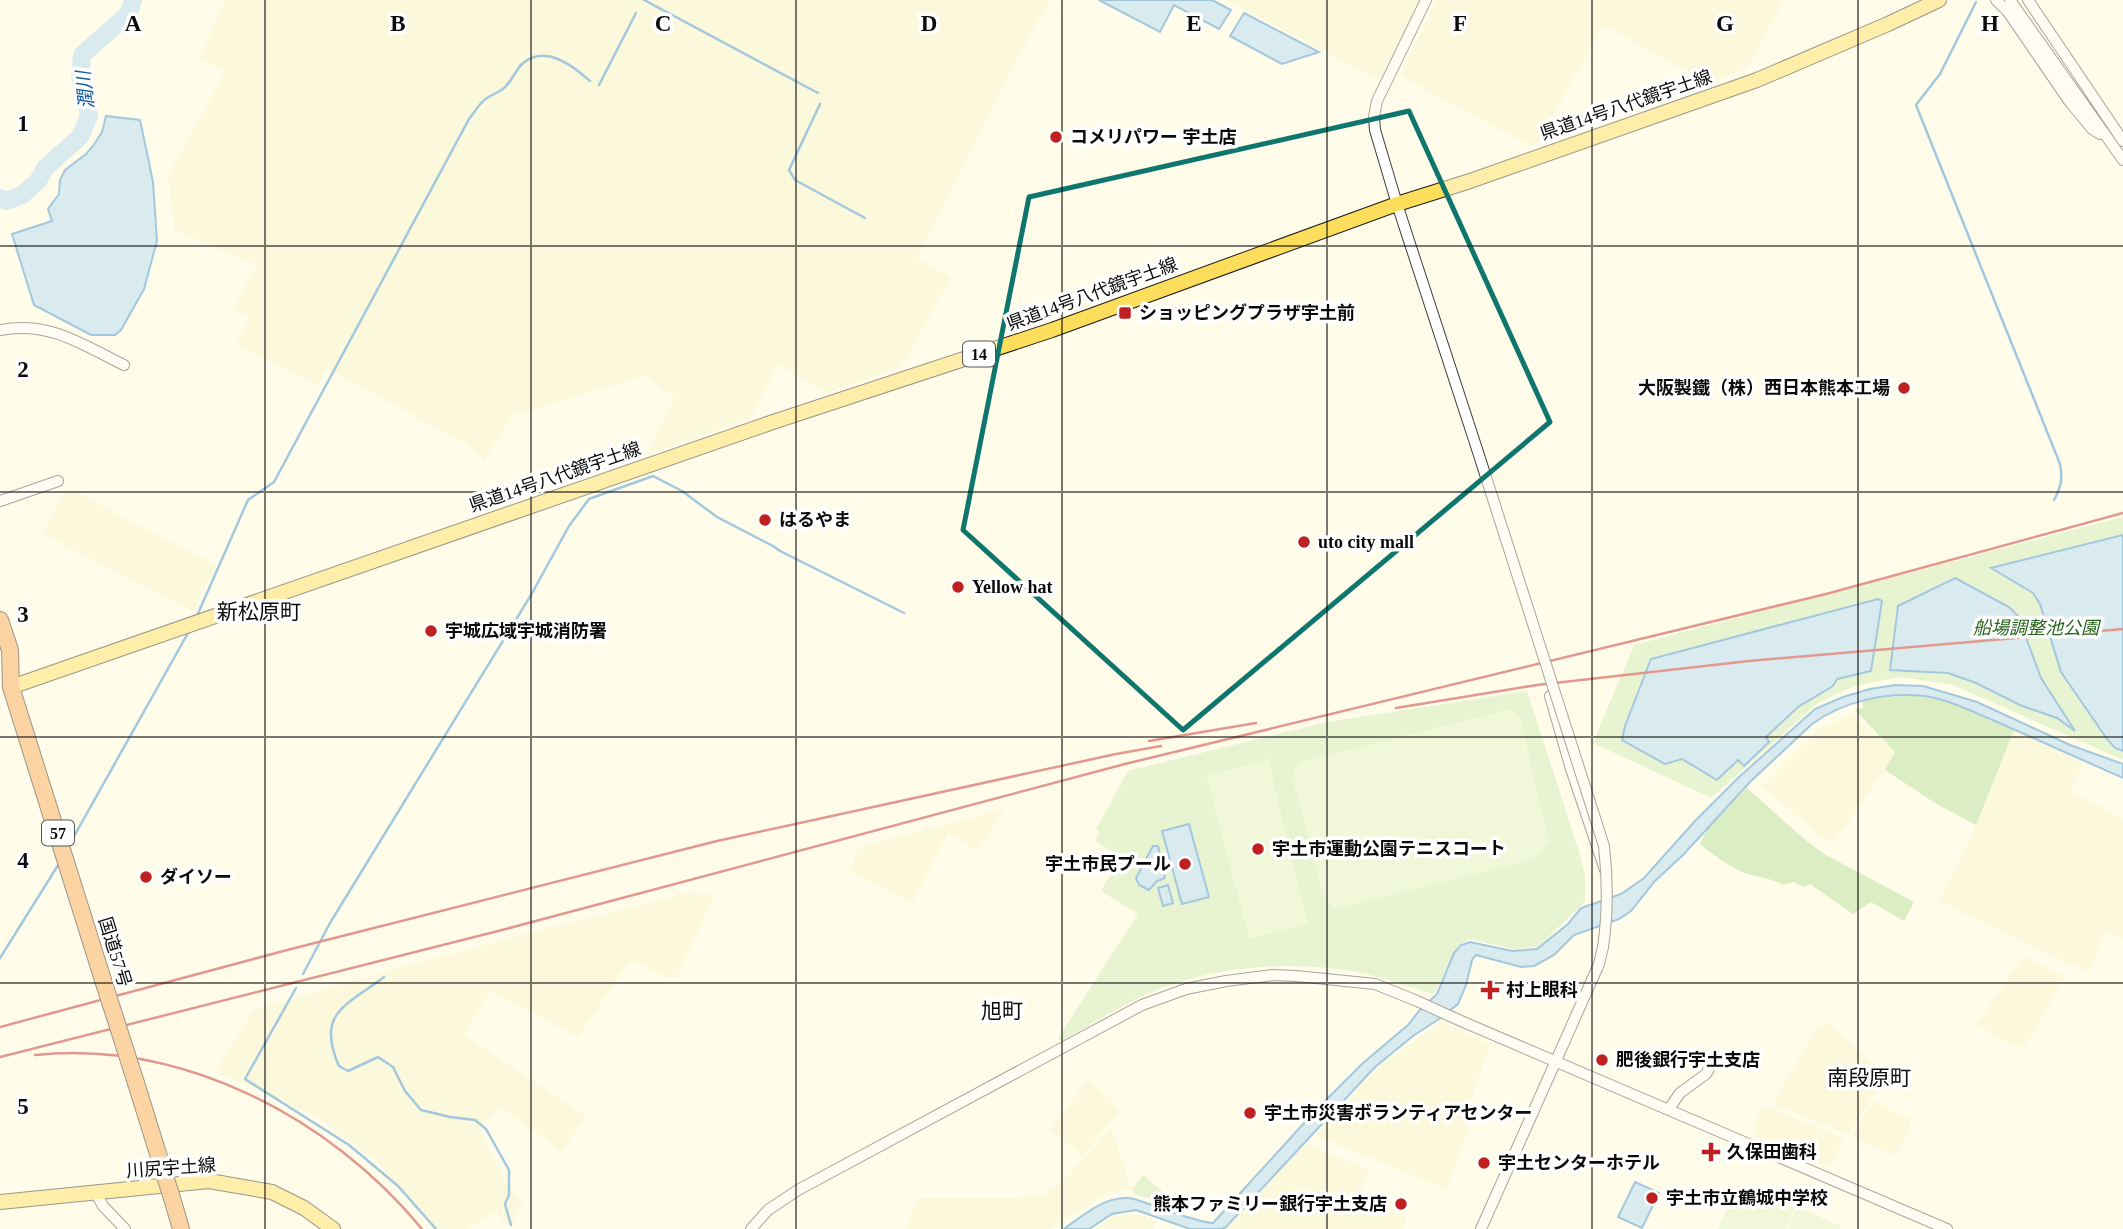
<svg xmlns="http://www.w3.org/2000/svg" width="2123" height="1229" font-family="'Times New Roman','Noto Sans JP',serif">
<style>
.farmland{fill:#f5f4ca}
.green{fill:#cdeab3}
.forest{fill:#afdb92}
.pitch{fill:#dff1c5}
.water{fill:#add8f8;stroke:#328ad1;stroke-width:2}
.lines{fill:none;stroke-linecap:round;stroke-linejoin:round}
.stream{stroke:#328ad1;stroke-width:2.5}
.river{stroke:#add8f8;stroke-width:18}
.minor-casing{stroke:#3e3e3e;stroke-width:12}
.major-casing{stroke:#1c1c1c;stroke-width:16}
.highway-casing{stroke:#1c1c1c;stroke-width:18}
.minor{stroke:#fff;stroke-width:10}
.major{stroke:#fcdd5c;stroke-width:14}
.highway{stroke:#f8a44e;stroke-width:16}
.rail{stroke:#be2120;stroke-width:2.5}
.minor-bridge-casing{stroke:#3e3e3e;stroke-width:12;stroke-linecap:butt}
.highway-bridge-casing{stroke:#1c1c1c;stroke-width:18;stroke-linecap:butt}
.minor-bridge{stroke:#fff;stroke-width:10}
.highway-bridge{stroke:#f8a44e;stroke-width:16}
.marked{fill:none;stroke:#0f766e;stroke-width:5;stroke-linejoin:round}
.grid{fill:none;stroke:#0b0b0b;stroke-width:2;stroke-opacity:0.55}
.poi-dot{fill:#be2120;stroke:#fff;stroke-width:2.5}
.labels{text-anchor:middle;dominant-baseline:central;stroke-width:7;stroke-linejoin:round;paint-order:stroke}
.shield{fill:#fff;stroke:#545454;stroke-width:2}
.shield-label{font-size:16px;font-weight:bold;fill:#0b0b0b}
.street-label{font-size:18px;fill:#0b0b0b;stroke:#fff}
.poi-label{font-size:18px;font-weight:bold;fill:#0b0b0b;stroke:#fff;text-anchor:start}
.park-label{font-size:18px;font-style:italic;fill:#26641b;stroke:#fff}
.water-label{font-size:19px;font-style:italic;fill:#125ba0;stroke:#fff}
.quarter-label{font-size:21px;fill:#0b0b0b;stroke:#fff}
.grid-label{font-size:23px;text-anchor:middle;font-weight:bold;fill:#0b0b0b;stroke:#fff;stroke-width:7;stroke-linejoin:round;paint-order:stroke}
</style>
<rect width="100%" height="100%" fill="#fffcea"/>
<path class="farmland" d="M226 0H1050L1013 65 917 258 951 278 901 367 826 393 779 364 750 419 647 455 675 397 644 376 512 416 485 460 468 445 328 369 317 385 235 344 250 318 234 308 257 265 175 230 168 176 225 72 199 58Z
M1225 0H1421L1379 80Z
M1437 0H1784L1747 68 1710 84 1603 25 1537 144 1530 146 1400 76Z
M67 488 216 565 193 611 43 534Z
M1852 714 1896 753 1834 843 1818 834 1762 786 1820 729Z
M2014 730 2083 763 2070 791 2123 819V939L2106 932 2088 972 1971 917 1939 900 1969 842Z
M1004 809 978 851 948 833 913 902 850 872 859 847Z
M687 893 715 894 677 976 671 979 630 960 578 1037 490 991 464 1035 586 1116 561 1153 551 1143 501 1108 478 1126 505 1182 523 1206 508 1227 496 1211 468 1229H436L374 1159 321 1120 264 1091 215 1072 254 1009 276 1004 415 963Z
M2023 956 2065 976 2025 1047 2009 1043 1977 1025Z
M1825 1021 1887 1074 1848 1135 1773 1104 1818 1025 1822 1027Z
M1441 1022 1490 1044 1463 1122 1469 1126 1446 1189 1324 1139 1317 1134 1381 1065Z
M1088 1080 1107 1095 1120 1111 1083 1155 1050 1130Z
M1874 1100 1892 1111 1911 1118 1910 1120 1912 1122 1896 1156 1850 1136Z
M1763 1105 1844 1139 1829 1167 1755 1135 1759 1126 1754 1124Z
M1111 1127 1132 1189 1109 1192 1049 1229H906L918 1198H1019L1041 1195 1055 1187 1067 1177Z
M1305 1144 1370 1170 1357 1198 1407 1218 1402 1229H1224Z
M1135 1214 1157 1220 1153 1229H1094L1112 1217Z"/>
<path class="green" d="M2123 517V760L1953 685 1901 677 1854 686 1818 703 1711 798 1593 743 1634 645Z
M1527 691 1578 848 1585 875V902L1538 947 1515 949 1469 939 1458 946 1434 994C1408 987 1382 977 1356 972 1299 961 1232 965 1177 983 1136 995 1099 1020 1062 1041L1058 1038 1138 914 1101 891 1120 858 1095 841 1100 832 1096 829 1128 771 1327 722Z
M1143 1175 1164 1193 1156 1201 1134 1194 1132 1189Z"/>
<path class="forest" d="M1913 695 1960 704 2014 730 1976 825 1935 803 1885 770 1895 752 1855 710 1863 708 1862 700Z
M1747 788 1804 839 1824 854 1914 902 1904 921 1871 902 1853 914 1810 884 1803 887 1794 882 1783 885C1769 877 1758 878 1745 873 1728 866 1714 855 1700 844L1708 828Z"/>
<path class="pitch" d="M1512 709 1520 718 1549 840 1538 858 1334 909 1324 896 1292 778 1298 763Z
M1268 759 1308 923 1249 939 1207 776Z
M1738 1185 1795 1208 1786 1229H1718Z
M1797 1207 1841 1226 1840 1229H1788Z"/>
<path class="water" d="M1099 0H1212L1231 10 1219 29 1174 5 1160 32Z
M1244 13 1319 52 1282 64 1230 36Z
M106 116 140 120 153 182 157 241 144 289 121 330 115 335H91L34 305 12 234 52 221 48 209 59 194 60 180 65 170 86 154 93 146 102 132Z
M2123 535V751L2115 748 2107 739 2061 672 2040 604 2033 593 1991 568Z
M1955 578 2009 607 2018 616 2041 678 2075 731 2057 718 2022 706 1976 683 1948 673 1890 670 1898 606Z
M1878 599 1882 601 1871 671 1837 679 1833 686 1798 707 1766 737 1769 742 1744 766 1738 760 1717 780 1682 759 1665 764 1622 740 1625 726 1651 659Z
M1895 685 1923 686 1977 702 2070 745 2123 764V778C2080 759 2038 740 1995 721 1973 712 1948 699 1924 696 1885 692 1844 701 1812 724L1750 782 1683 855 1655 881 1631 911 1619 919 1574 935 1554 955 1534 966 1521 967 1476 955 1472 960 1466 985 1458 1004 1439 1019 1413 1036 1375 1067 1226 1227 1222 1229H1190L1136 1210 1112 1214 1089 1229H1064C1082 1216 1108 1193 1134 1199 1151 1204 1169 1212 1187 1217 1196 1219 1204 1223 1213 1223L1315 1111 1363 1063 1408 1025 1419 1011 1437 994 1454 953 1461 945 1470 942 1512 951 1537 949 1568 924 1581 908 1621 894 1644 878 1695 821 1739 777 1815 709 1843 697 1870 689Z
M1189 824 1209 897 1182 904 1162 831Z
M1153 846H1158L1165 878 1157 881 1149 890 1139 885 1136 878Z
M1168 885 1173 903 1163 906 1158 888Z
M1635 1182 1659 1193 1642 1228 1618 1217Z"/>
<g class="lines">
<path class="stream" d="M644 0 818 93
M1976 2 1940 74 1916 105 2060 464C2063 479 2061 487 2054 500
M599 85 636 13
M820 104 789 170 795 180 865 218
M196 618 248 500 274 482 469 119C475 112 479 103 487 98 493 94 501 92 506 86 512 80 516 70 522 64 545 44 572 65 590 81
M68 847 188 633
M0 958 60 862
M303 974 330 923 531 595 569 526 589 499 653 476 682 491 717 517 773 546 780 551 904 613
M384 977C348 1005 315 1012 339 1066L348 1071 378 1057 393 1067 405 1091 421 1110 450 1117 475 1120 486 1129 509 1170V1195L505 1204 511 1225
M296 988 245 1079 349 1145 398 1186 436 1229"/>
<path class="river" d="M0 198 6 201 22 195 38 181 45 168 80 137 89 116 80 76 82 55 129 13 133 0"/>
<defs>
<path id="minor" d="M1426 0 1377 101 1374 117 1375 130 1397 204 1477 449
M1996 0 2008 12 2069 101 2092 129 2100 134
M2010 0 2123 160
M2028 0 2123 141
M0 330C50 321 81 344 124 365
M0 501 58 481
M1550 696 1571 769 1605 870
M1669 1109 1680 1093 1706 1074 1709 1069
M95 1192 103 1206 125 1229
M751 1229 768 1210 798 1190 1142 1005 1186 989 1226 981 1273 975 1296 976 1375 984 1417 1001 1461 1021 1947 1229
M1481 1229 1599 964 1603 947"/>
<path id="major" d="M11 687 773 422 1052 330 1397 204 1470 181 1757 80 1888 24 1939 0
M0 1202 209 1181 272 1192 304 1208 333 1229"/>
<path id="highway" d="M0 620 10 650 11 687 103 980
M136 1083 164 1173
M172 1198 181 1229"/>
</defs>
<use href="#minor" class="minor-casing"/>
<use href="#major" class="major-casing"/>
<use href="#highway" class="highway-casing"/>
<use href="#minor" class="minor"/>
<use href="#major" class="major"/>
<use href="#highway" class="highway"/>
<path class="rail" d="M1396 708 1537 685 1749 661 2123 629
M1149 741 1256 723
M0 1027 291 949 717 841 1116 754 1161 746
M35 1055C182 1040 330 1117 422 1229
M0 1057 502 930 1125 764 1826 594 2123 513"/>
<defs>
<path id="minor-bridge" d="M1477 449 1604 846C1608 881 1608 913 1603 947"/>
<path id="highway-bridge" d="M103 980 136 1083
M164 1173 172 1198"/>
</defs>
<use href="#minor-bridge" class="minor-bridge-casing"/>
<use href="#highway-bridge" class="highway-bridge-casing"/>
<use href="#minor-bridge" class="minor-bridge"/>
<use href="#highway-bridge" class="highway-bridge"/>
</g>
<path d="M0 0H2123V1229H0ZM1409 111 1550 422 1183 730 963 530 1029 197Z" fill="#fffcea" fill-opacity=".55" fill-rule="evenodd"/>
<path class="marked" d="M1409 111 1550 422 1183 730 963 530 1029 197Z"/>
<path class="grid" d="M265 0V1229M531 0V1229M796 0V1229M1062 0V1229M1327 0V1229M1592 0V1229M1858 0V1229M0 246H2123M0 492H2123M0 737H2123M0 983H2123"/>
<g class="poi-dot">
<circle cx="1056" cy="137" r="7"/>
<rect x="1118" y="306" width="14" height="14" rx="3.5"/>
<circle cx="1904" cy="388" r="7"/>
<circle cx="765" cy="520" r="7"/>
<circle cx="1304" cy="542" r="7"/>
<circle cx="958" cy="587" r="7"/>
<circle cx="431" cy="631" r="7"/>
<circle cx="1258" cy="849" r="7"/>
<circle cx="1185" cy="864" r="7"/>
<circle cx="146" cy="877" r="7"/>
<path d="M1486.5 979.5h7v7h7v7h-7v7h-7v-7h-7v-7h7z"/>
<circle cx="1602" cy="1060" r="7"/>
<circle cx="1250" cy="1113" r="7"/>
<path d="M1707.5 1141.5h7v7h7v7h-7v7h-7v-7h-7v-7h7z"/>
<circle cx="1484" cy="1163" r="7"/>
<circle cx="1652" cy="1198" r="7"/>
<circle cx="1401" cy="1204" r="7"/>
</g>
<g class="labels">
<g class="shield">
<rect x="963" y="341.5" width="32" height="25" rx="5"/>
<rect x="42" y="820.5" width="32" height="25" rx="5"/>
</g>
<g class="shield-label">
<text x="979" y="354">14</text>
<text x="58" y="833">57</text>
</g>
<g class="street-label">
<text transform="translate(1626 105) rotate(-19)">県道14号八代鏡宇土線</text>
<text transform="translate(1092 294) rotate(-20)">県道14号八代鏡宇土線</text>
<text transform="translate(555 477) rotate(-19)">県道14号八代鏡宇土線</text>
<text transform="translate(115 952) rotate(73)">国道57号</text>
<text transform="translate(171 1168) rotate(-4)">川尻宇土線</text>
</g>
<g class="poi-label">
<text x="1070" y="137">コメリパワー 宇土店</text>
<text x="1139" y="313">ショッピングプラザ宇土前</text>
<text x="1890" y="388" text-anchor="end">大阪製鐵（株）西日本熊本工場</text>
<text x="779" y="520">はるやま</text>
<text x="1318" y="542">uto city mall</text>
<text x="972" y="587">Yellow hat</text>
<text x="445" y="631">宇城広域宇城消防署</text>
<text x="1272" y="849">宇土市運動公園テニスコート</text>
<text x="1171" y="864" text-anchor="end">宇土市民プール</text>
<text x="160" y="877">ダイソー</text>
<text x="1506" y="990">村上眼科</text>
<text x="1616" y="1060">肥後銀行宇土支店</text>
<text x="1264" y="1113">宇土市災害ボランティアセンター</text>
<text x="1727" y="1152">久保田歯科</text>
<text x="1498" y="1163">宇土センターホテル</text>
<text x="1666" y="1198">宇土市立鶴城中学校</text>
<text x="1387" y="1204" text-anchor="end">熊本ファミリー銀行宇土支店</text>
</g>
<g class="park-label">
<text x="2036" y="628">船場調整池公園</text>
</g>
<g class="water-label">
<text transform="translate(85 90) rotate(-96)">潤川</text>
</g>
<g class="quarter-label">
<text x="259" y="612">新松原町</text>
<text x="1002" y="1011">旭町</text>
<text x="1869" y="1078">南段原町</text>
</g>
</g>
<g class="grid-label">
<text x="133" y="31">A</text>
<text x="398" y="31">B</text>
<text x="663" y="31">C</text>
<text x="929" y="31">D</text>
<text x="1194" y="31">E</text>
<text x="1460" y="31">F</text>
<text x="1725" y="31">G</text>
<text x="1990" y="31">H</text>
<text x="23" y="131">1</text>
<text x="23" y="377">2</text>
<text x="23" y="622">3</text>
<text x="23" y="868">4</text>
<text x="23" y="1114">5</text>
</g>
</svg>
